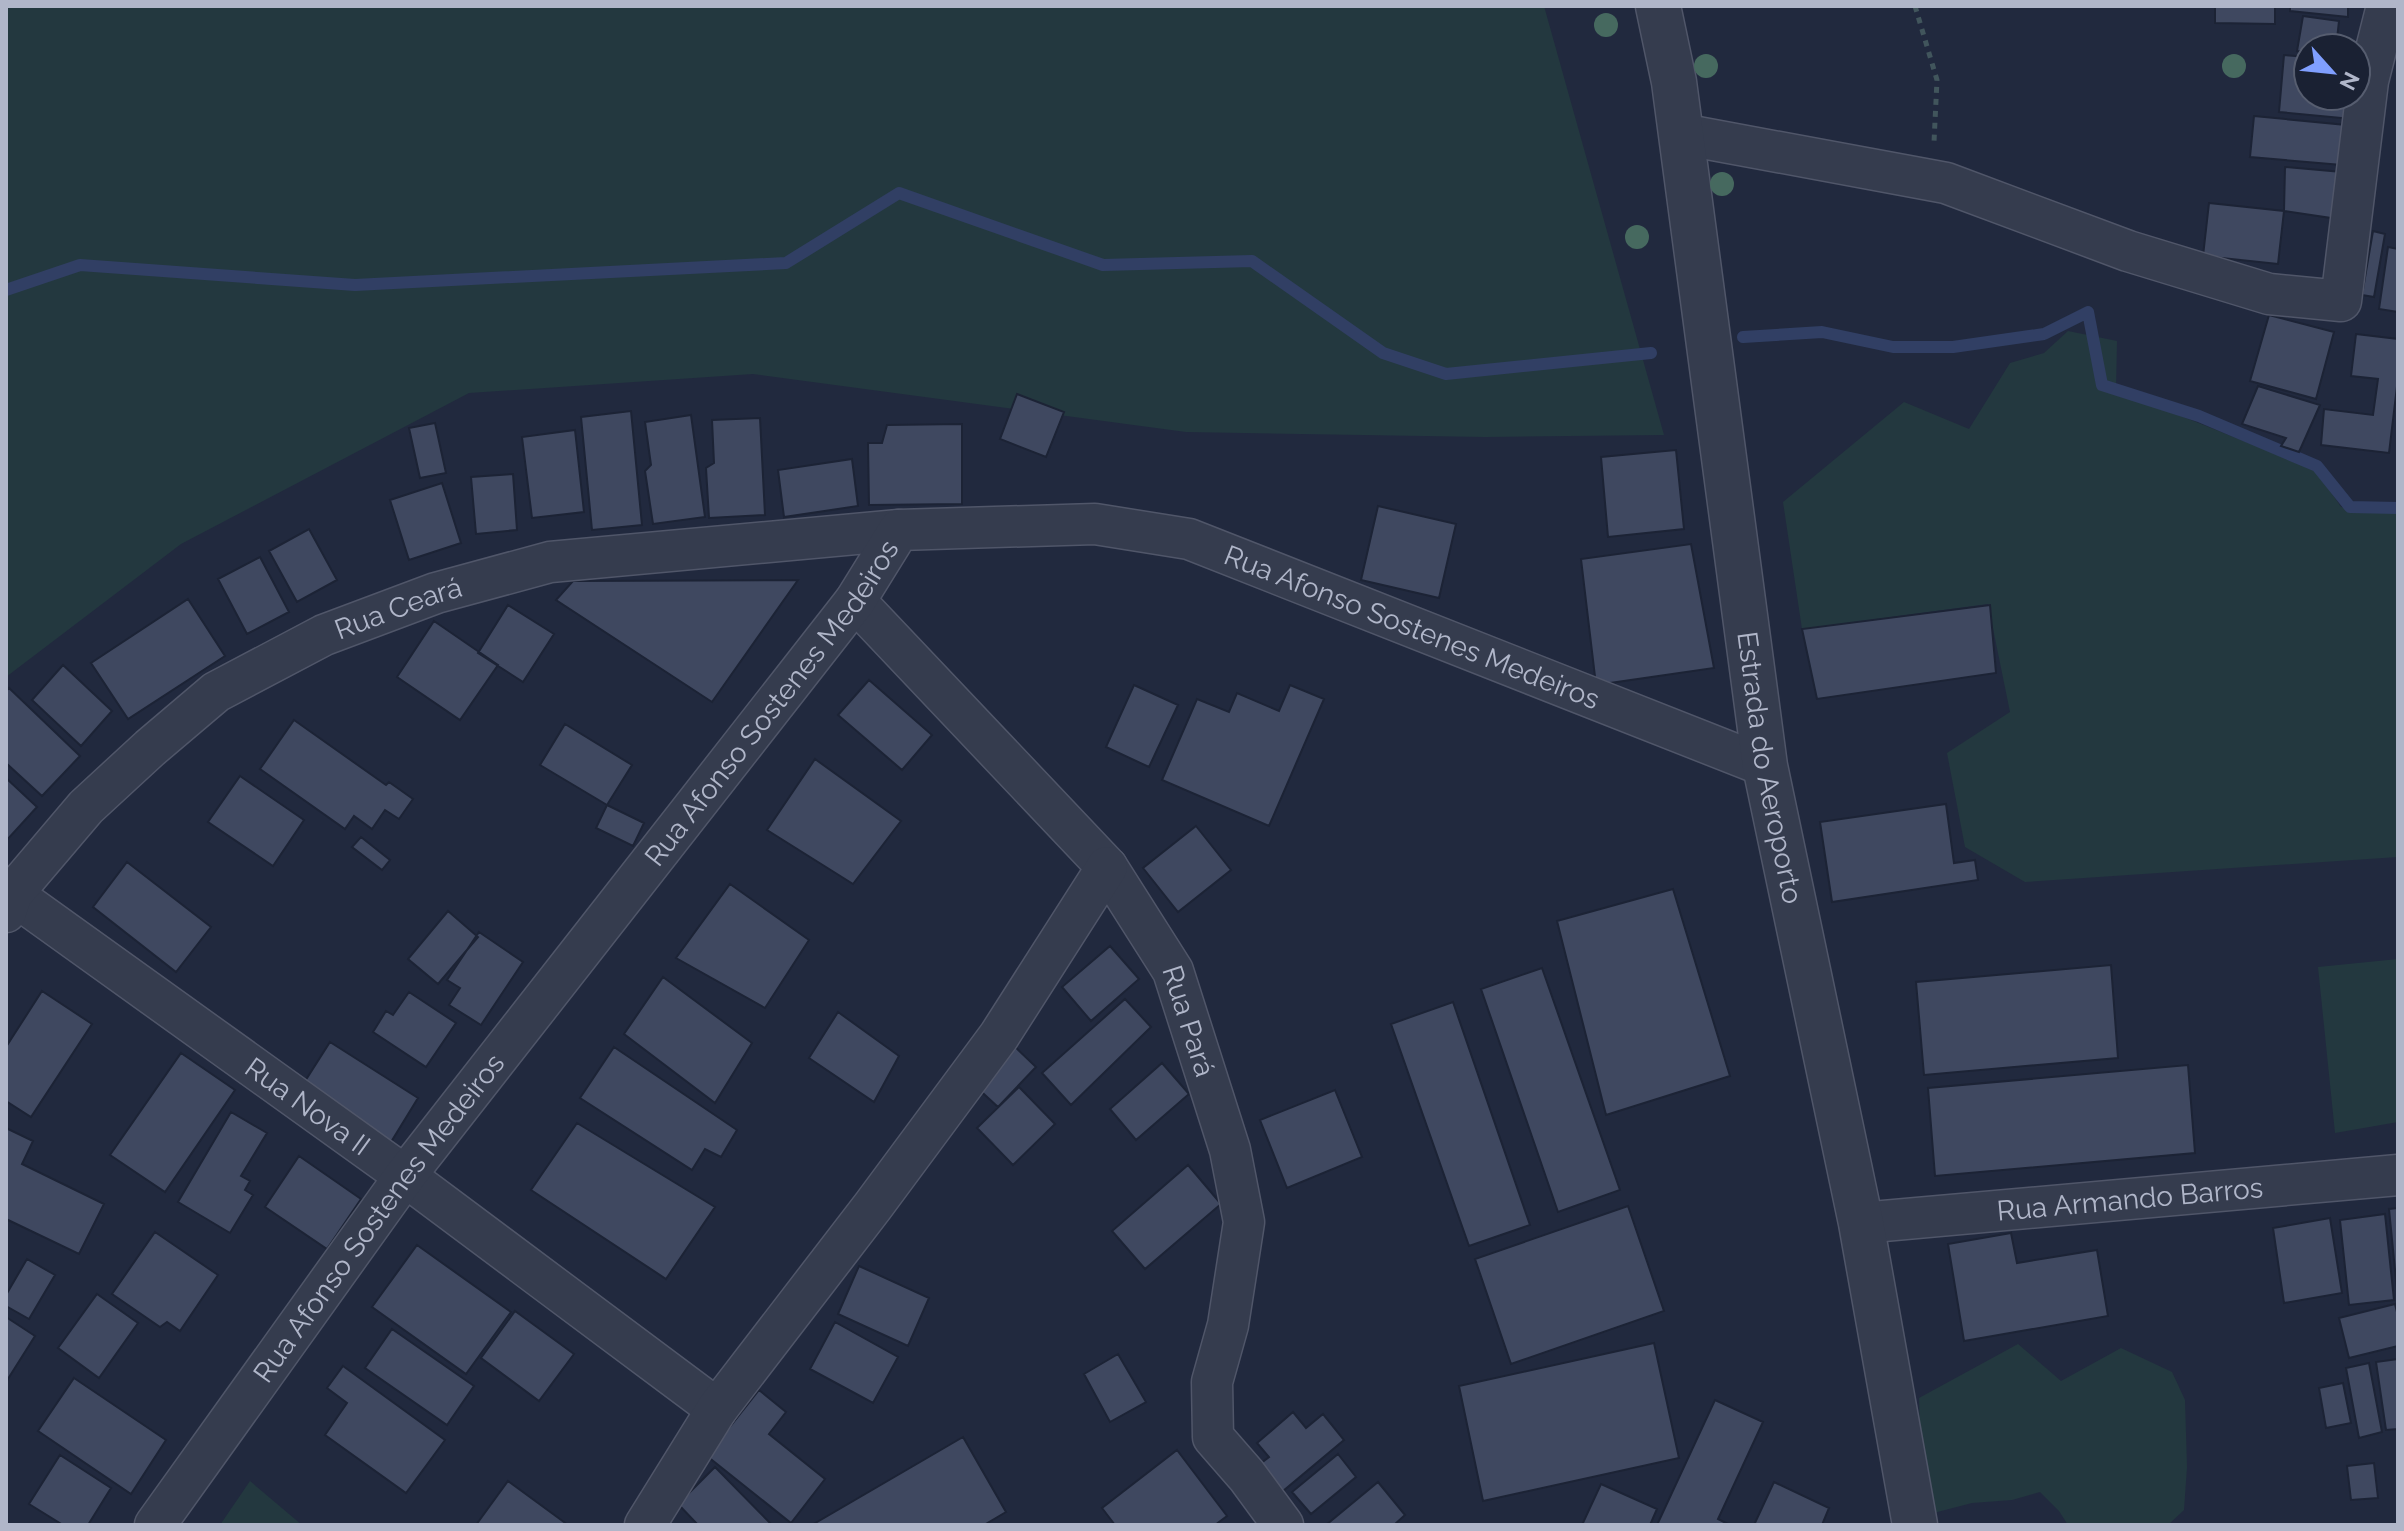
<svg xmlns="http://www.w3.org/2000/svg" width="2404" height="1531" font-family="Raleway,sans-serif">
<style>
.green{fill:#23383f}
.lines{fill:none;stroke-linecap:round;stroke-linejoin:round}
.stream{stroke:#313f64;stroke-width:12}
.building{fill:#3f4860;stroke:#1c2335;stroke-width:2}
.minor-casing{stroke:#505669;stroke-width:43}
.tertiary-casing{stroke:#505669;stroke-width:47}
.path{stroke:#41555c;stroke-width:5;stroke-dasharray:6 6;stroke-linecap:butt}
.minor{stroke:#353c4e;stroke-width:40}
.tertiary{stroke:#353c4e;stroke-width:44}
.tree{fill:#46695f}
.labels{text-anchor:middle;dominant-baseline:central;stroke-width:8;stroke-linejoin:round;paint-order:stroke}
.street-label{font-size:28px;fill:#b0b6c9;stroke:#1a2133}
</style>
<rect width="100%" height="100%" fill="#21293e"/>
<path class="green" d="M6 6H1544L1664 435 1485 437 1186 432 753 374 469 393 181 544 6 677Z
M2068 331 2117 341 2116 390 2316 470 2341 507 2398 513V857L2025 882 1965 847 1947 753 2010 712 1988 604 1802 629 1783 502 1904 402 1969 429 2010 363 2044 353Z
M2398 959V1122L2335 1133 2318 967Z
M2018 1344 2061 1381 2121 1348 2172 1372 2185 1400 2187 1467 2184 1510 2168 1525H2068L2059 1511 2040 1492 2012 1500 1972 1503 1922 1516 1919 1398Z
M250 1481 302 1525H220Z"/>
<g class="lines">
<path class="stream" d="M6 290 80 265 355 285 786 263 899 193 1103 265 1252 261 1383 353 1446 374 1651 353
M1743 337 1822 332 1893 347H1953L2044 334 2088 312 2102 385 2199 416 2317 466 2350 507 2398 508"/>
</g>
<path class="building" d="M2215 6H2275V24L2215 23Z
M2290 6H2348V17L2290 11Z
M2303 16 2339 21 2336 48H2308V52L2297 51Z
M2284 55 2308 57V96H2354L2352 119 2279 112Z
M2254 116 2346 125 2342 165 2250 157Z
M2285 167 2342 172 2338 219 2284 211Z
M2209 203 2284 211 2278 264 2203 256Z
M2373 231 2385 234 2374 297 2362 295Z
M2388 247 2398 249V312L2379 309Z
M2269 315 2334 332 2316 399 2250 381Z
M2356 334 2398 339V378L2389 453 2321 445 2324 409 2373 415 2378 379 2351 376Z
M2258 386 2320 405 2299 452 2281 446 2286 438 2242 424Z
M1017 394 1064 412 1046 457 1000 439Z
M631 411 642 525 592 530 581 417Z
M691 415 705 517 653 524 645 471 651 465 645 422Z
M760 418 765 515 709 518 706 468 714 463 712 420Z
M435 423 446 473 420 478 409 428Z
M962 424V504L869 505 868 443H882L887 425Z
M575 430 584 512 532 518 522 437Z
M1676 450 1684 529 1608 537 1601 457Z
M852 459 858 506 784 517 778 470Z
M513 474 517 530 476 534 471 477Z
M442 483 461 543 409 560 390 500Z
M1378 506 1456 524 1439 598 1361 580Z
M309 529 337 580 297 602 269 551Z
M1691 544 1714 668 1596 685 1581 559Z
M260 557 289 612 247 634 218 579Z
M798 580 712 702 556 600 573 581Z
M188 599 225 656 128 719 91 663Z
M508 605 554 634 523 682 478 653Z
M1990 605 1996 673 1817 699 1802 629Z
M434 621 498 665 460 720 397 677Z
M63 665 112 711 81 746 32 700Z
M869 680 932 735 902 770 838 715Z
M1134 685 1178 705 1149 767 1106 747Z
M1290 685 1324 699 1269 826 1162 780 1197 699 1229 712 1237 693 1279 711Z
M9 688 80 756 42 796 6 763V691Z
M294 720 386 785 389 782 413 799 399 819 385 810 372 829 354 816 345 829 260 769Z
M565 724 632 765 607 805 540 765Z
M815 759 901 821 853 884 767 830Z
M240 776 304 820 273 866 208 822Z
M6 778 37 807 6 841Z
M1946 804 1954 863 1975 860 1978 880 1832 902 1820 822Z
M607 805 644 823 633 846 596 828Z
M1196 826 1231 870 1178 912 1143 868Z
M361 837 390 860 382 870 352 847Z
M127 862 211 927 176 972 93 907Z
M730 884 809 940 765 1008 676 958Z
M1673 889 1730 1076 1606 1115 1557 921Z
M448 911 478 937 438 984 408 959Z
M479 932 523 962 481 1025 449 1005 460 988 447 980Z
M1110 946 1139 979 1091 1021 1062 987Z
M2111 965 2118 1058 1924 1075 1916 982Z
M1542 968 1620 1190 1558 1212 1481 989Z
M663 977 752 1043 715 1103 624 1034Z
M42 991 92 1024 31 1117 6 1101V1047Z
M409 992 456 1023 426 1067 373 1032 386 1011 393 1015Z
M1125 999 1151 1027 1071 1105 1042 1073Z
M1453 1002 1530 1225 1469 1246 1391 1024Z
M838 1012 899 1056 874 1102 809 1058Z
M330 1042 418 1098 391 1142 302 1086Z
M1011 1043 1036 1067 998 1107 973 1084Z
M614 1047 737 1130 721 1157 705 1149 692 1170 580 1098Z
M181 1053 235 1090 165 1192 110 1155Z
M1162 1063 1189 1094 1136 1140 1110 1109Z
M2188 1065 2195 1153 1935 1176 1928 1088Z
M1019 1087 1055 1124 1013 1165 977 1128Z
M1335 1090 1362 1157 1287 1188 1260 1120Z
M231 1112 267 1133 241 1176 250 1181 245 1190 253 1195 230 1233 178 1202Z
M577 1123 715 1207 666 1279 531 1190Z
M6 1128 33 1141 22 1164 104 1204 79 1254 6 1219Z
M299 1156 361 1199 327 1249 265 1207Z
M1188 1165 1221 1204 1145 1269 1112 1231Z
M1628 1206 1664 1311 1511 1364 1475 1259Z
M2398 1208V1300L2389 1209Z
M2385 1214 2394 1300 2349 1305 2340 1220Z
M2330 1218 2342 1293 2284 1303 2273 1228Z
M155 1232 218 1275 180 1331 167 1322 160 1327 112 1294Z
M2011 1233 2017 1263 2097 1250 2108 1316 1964 1341 1948 1244Z
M417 1245 511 1312 466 1374 372 1307Z
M27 1259 55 1275 29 1319 6 1306V1295Z
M859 1266 929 1298 908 1346 838 1314Z
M97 1294 138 1323 99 1378 58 1348Z
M2395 1304 2398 1316V1346L2349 1358 2339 1318Z
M515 1311 574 1354 539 1401 481 1358Z
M6 1317 35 1336 6 1382Z
M835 1322 898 1357 873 1403 810 1369Z
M392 1329 474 1386 447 1425 365 1368Z
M1654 1343 1679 1458 1483 1501 1459 1386Z
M1118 1354 1146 1402 1110 1422 1084 1374Z
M2398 1359V1429L2386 1430 2376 1362Z
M2369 1363 2382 1432 2359 1438 2346 1368Z
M343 1366 445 1440 406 1493 325 1435 347 1403 327 1388Z
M74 1378 166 1440 131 1494 38 1431Z
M2343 1383 2351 1423 2326 1428 2319 1388Z
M759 1390 786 1412 769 1434 825 1479 791 1523 707 1456Z
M1715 1400 1763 1422 1718 1519 1730 1525H1657Z
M1293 1412 1306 1428 1323 1414 1344 1440 1283 1491 1260 1464 1269 1457 1257 1443Z
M963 1437 1006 1512 984 1525H812Z
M1177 1450 1227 1516 1215 1525H1115L1102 1508Z
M1338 1454 1356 1477 1311 1514 1292 1492Z
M60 1455 111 1488 88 1525H63L29 1504Z
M2374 1463 2378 1498 2351 1500 2347 1466Z
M715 1467 772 1525H698L678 1504Z
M508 1481 568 1525H476Z
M1378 1482 1405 1515 1394 1525H1326Z
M1774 1482 1829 1508 1822 1525H1754Z
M1601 1484 1657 1509 1650 1525H1582Z"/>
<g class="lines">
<defs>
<g id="minor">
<path d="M1681 134 1946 183 2128 251 2269 294 2341 301 2368 81 2387 6"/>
<path id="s1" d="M855 601 1107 867 1173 971 1230 1150 1244 1222 1228 1325 1212 1382 1213 1437 1247 1476 1283 1525"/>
<path id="s2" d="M12 894 405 1176 717 1409"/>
<path id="s3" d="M6 912 12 894 86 807 150 748 216 692 324 635 436 593 550 562 899 530"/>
<path id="s4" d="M1861 1223 2398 1175"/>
<path id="s5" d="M155 1525 405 1176 855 601 899 530 1095 524 1189 539 1765 766"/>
<path d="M645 1525 717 1409 873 1206 999 1036 1107 867"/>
</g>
<g id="tertiary">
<path id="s6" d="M1658 6 1674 82 1765 766 1861 1223 1915 1525"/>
</g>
</defs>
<use href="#minor" class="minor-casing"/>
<use href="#tertiary" class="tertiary-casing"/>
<path class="path" d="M1915 6 1937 80 1934 142"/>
<use href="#minor" class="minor"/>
<use href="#tertiary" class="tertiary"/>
</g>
<g class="tree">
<circle cx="1606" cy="25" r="12"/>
<circle cx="1706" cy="66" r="12"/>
<circle cx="2234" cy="66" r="12"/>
<circle cx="1722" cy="184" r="12"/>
<circle cx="1637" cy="237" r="12"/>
</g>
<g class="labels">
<g class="street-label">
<text stroke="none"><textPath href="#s3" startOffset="508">Rua Ceará</textPath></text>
<text stroke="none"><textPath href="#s5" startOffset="1774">Rua Afonso Sostenes Medeiros</textPath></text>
<text stroke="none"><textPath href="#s5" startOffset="1028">Rua Afonso Sostenes Medeiros</textPath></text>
<text stroke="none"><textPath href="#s6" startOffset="770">Estrada do Aeroporto</textPath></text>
<text stroke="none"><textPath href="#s1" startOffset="542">Rua Pará</textPath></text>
<text stroke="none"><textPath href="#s2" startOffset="364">Rua Nova II</textPath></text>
<text stroke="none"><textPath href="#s4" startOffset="270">Rua Armando Barros</textPath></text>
<text stroke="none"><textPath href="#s5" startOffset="380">Rua Afonso Sostenes Medeiros</textPath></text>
</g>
</g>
<rect width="2404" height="1531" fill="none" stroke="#b0b6c9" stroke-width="16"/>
<g transform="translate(2332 72) rotate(117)"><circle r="38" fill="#1a2133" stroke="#565d6f" stroke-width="2"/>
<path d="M0-6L14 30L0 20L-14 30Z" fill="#809fff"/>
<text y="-12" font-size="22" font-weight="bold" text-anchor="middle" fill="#b0b6c9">N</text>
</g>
</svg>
